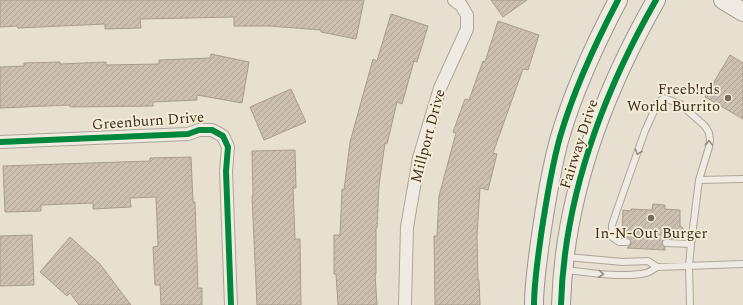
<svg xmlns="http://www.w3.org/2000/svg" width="743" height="305" font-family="Spectral,serif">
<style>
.building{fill:url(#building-hatch);stroke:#a89c90}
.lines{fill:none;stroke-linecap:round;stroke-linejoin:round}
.service-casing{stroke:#ada599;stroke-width:8}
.minor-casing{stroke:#ada599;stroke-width:14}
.secondary-casing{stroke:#9c958a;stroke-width:20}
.service{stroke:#efebe3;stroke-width:6}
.minor{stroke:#efebe3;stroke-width:12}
.secondary{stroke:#efebe3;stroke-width:18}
.cycleway-casing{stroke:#f7eed8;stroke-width:8}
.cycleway{stroke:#00873e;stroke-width:6}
.oneway{stroke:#968c82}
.poi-dot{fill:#786c5e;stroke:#f7eed8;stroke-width:1.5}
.labels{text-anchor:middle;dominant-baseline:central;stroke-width:3.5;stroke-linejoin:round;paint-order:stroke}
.poi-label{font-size:15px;fill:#3d2e20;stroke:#f7eed8;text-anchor:end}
.street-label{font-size:15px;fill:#3d2e20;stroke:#f7eed8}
</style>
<defs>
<pattern id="building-hatch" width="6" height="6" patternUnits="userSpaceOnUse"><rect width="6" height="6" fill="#cbbfb2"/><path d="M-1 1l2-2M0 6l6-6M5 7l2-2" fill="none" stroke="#afa499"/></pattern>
</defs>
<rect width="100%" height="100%" fill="#e7e0d1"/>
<path class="building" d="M0 0H364L356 39 321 32V30L269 26H234V17L140 19 141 28 105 29V24L18 28 17 26 0 27Z
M491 0H527L503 17Z
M391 14 428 26 417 62 414 61 402 104 397 102 387 144 385 143 379 185 377 228H376V274H375L377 305H338L336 274H334V235H340L342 189 344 190 350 142 373 59 377 61Z
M498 21 539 35 528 70 523 69 493 153 497 154 488 190 480 188 477 236 478 280H479L480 305H435L434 236H437L439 196 456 133 453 132 465 99 469 100 483 61 485 62Z
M211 54 249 62 242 103 197 95V100L153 102V106L70 107V105L0 108V67L24 66V63L60 62V64L106 62V65L159 64V60L210 58Z
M730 55 743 63V119L705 97Z
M291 89 306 122 264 140 250 107Z
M295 150 296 188H293L295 239H300L301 305H257L252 196 253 195 252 151Z
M191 157 193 202H195L198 288H202V305H161L160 285H155L153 247 158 246 156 197 130 198 131 207 93 209V203L41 205V211L5 212 3 166 150 161V158Z
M653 204 665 205V209L680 210V226L683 228 682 239 666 238 664 239 662 243 665 247V250L627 248 631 245V242L627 238 628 234H623V230H622L623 210 631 211V209L652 210Z
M32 235 34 285 0 286V236Z
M70 237 100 264 131 305H79L70 293 67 296 40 272Z"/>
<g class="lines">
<defs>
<path id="service" d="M699 180 743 179
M627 242H619L612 237V225L617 210 645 131 658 102 664 98 680 104 705 126 709 133 710 140 709 147 699 180 691 244 689 266 690 305
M666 243 691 244
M567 257 623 262 648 261 657 267
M566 270C591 273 622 278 646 273 650 272 654 269 657 267L743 264"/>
<path id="minor" d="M0 142 188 134 199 130H212L223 136 228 147 226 171 231 305
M405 305 407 227 419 158 440 88 467 29V15L461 5 454 0"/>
<path id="secondary" d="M723 0 743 12
M534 305C534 282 538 258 541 235 546 202 551 169 560 137 574 89 595 44 618 0
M561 305C564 197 603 93 656 0"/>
</defs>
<use href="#service" class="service-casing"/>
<use href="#minor" class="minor-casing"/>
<use href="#secondary" class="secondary-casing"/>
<use href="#service" class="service"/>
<use href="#minor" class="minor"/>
<use href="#secondary" class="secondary"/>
<defs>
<path id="cycleway" d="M0 142 188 134 199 130H212L223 136 228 147 226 171 231 305
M534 305C534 282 538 258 541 235 546 202 551 169 560 137 574 89 595 44 618 0
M561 305C564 197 603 93 656 0"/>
</defs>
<use href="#cycleway" class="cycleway-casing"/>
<use href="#cycleway" class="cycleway"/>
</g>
<defs><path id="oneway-chevron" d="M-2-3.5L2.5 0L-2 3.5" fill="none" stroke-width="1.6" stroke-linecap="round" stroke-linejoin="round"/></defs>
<g class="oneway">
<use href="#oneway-chevron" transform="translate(709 143) rotate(-88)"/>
<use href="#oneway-chevron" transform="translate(638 152) rotate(110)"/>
<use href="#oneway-chevron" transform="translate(601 274) rotate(6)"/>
</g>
<g class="poi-dot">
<circle cx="728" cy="98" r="4"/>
<circle cx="651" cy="218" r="4"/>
</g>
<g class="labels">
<g class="poi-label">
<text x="720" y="89">Freeb!rds<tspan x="720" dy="17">World Burrito</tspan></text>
<text x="651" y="233" text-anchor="middle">In-N-Out Burger</text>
</g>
<g class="street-label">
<text transform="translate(148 121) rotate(-4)">Greenburn Drive</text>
<text transform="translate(428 136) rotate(-75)">Millport Drive</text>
<text transform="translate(579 144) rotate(-72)">Fairway Drive</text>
</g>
</g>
</svg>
